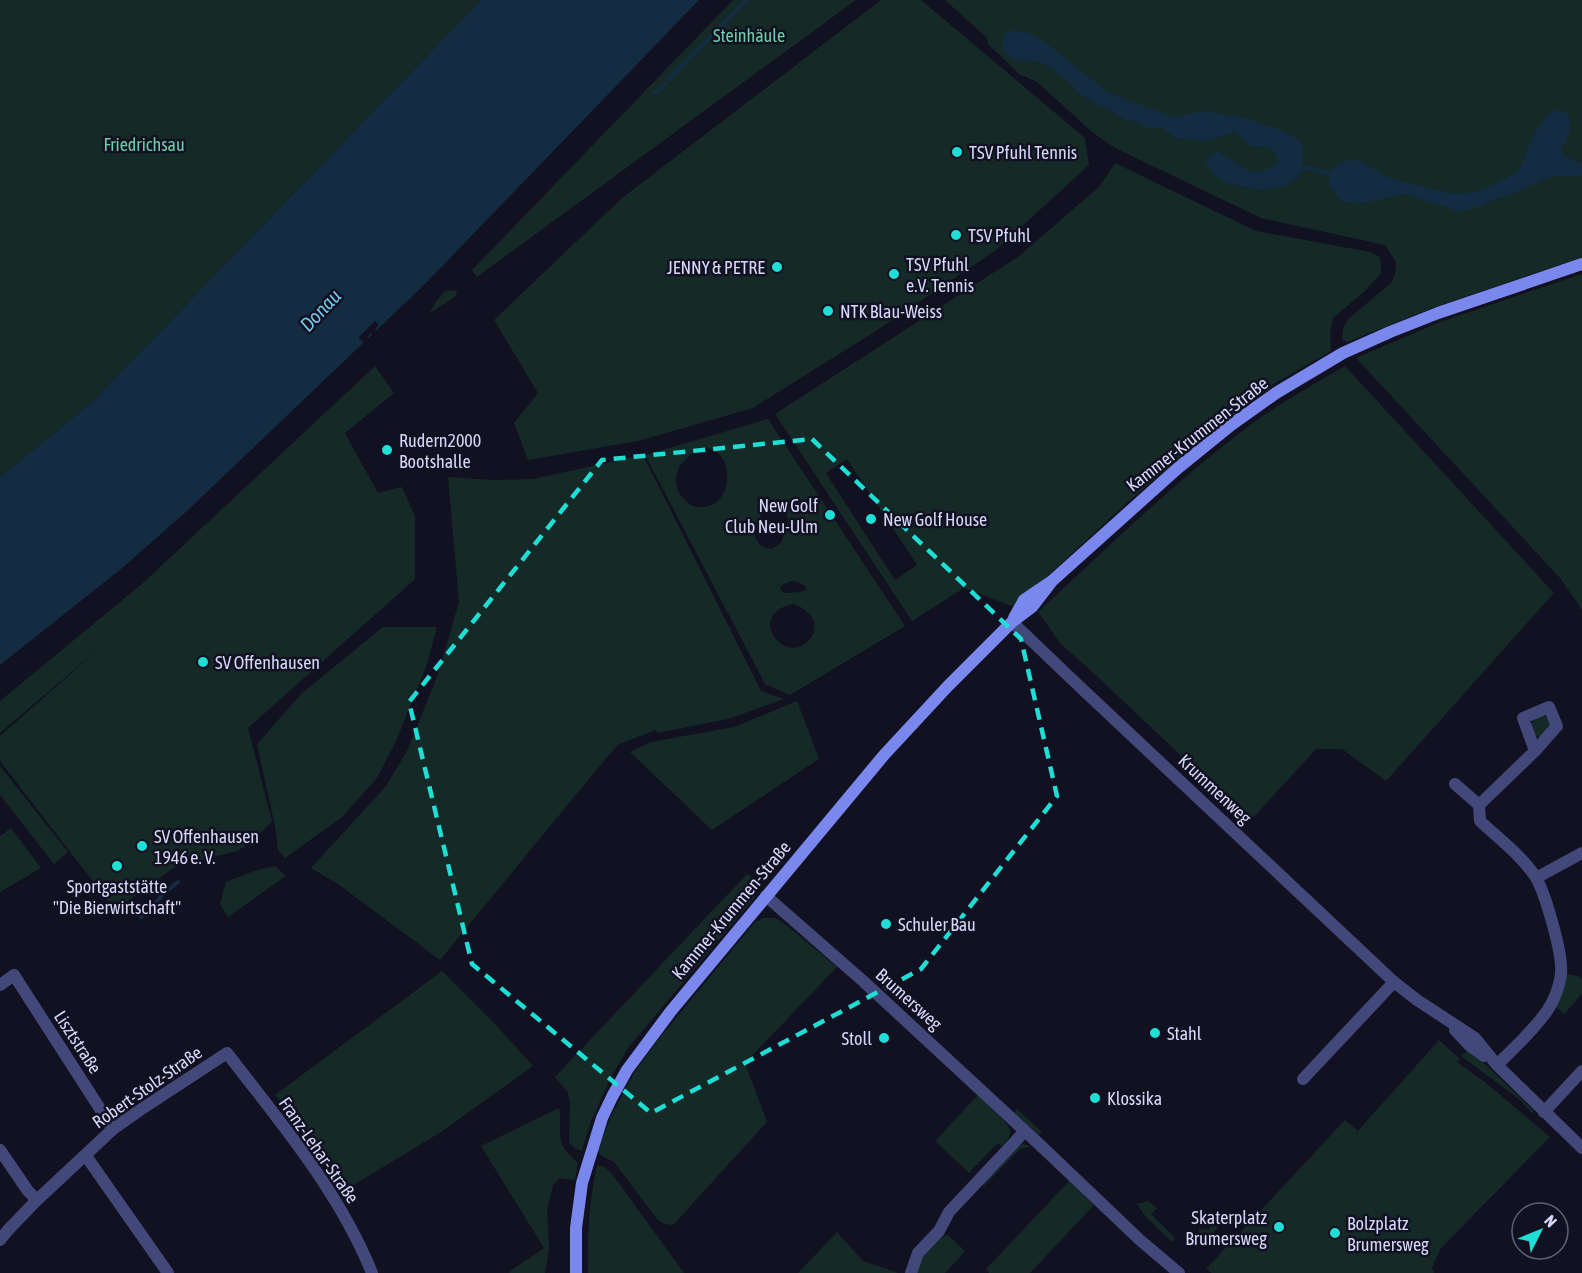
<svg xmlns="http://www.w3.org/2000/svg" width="1582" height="1273" font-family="'Asap Condensed',sans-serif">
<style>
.green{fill:#152a26;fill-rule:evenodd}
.water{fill:#142c42}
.pier{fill:#111121}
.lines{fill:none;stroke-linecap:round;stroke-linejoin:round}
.stream{stroke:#142c42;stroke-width:4}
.street{stroke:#42487a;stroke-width:12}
.secondary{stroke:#7a88ed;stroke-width:12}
.marked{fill:none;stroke:#1eded5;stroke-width:4.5;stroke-dasharray:12 8;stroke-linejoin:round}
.poi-dot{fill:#1eded5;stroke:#111121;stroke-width:2}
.labels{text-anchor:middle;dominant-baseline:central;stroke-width:5;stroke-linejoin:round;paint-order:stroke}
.park-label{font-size:18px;fill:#6cd0a8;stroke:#111121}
.poi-label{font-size:18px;fill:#d6d8fa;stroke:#111121;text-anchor:start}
.street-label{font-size:18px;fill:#d6d8fa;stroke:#111121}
.water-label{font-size:20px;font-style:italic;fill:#72c6ec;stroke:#111121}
</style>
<rect width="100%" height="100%" fill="#111121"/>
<path class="green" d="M0 0H481L91 403 0 477Z
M733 0H856L477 277 472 270Z
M881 0H921L1085 138 1089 165 996 250 879 329 753 408 638 441 528 460 514 423 538 393 494 320 622 198Z
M945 0H1582V257L1432 308 1347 342 1342 339 1343 329 1348 319 1391 283 1395 274 1396 262 1385 245 1261 218 1115 148 1092 132 1037 82 1019 74 988 44 987 38Z
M1115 163 1256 231 1370 252 1380 257 1381 273 1365 291 1333 318 1330 333 1331 351 1272 385 1228 419 1131 499 1014 607 964 588 912 621 775 414 1019 256 1100 186ZM847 459 917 565 895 580 826 473Z
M1582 274V610L1560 578 1356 358 1440 322Z
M457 290 456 296 429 314 437 300 445 291Z
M375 366 394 393 345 433 378 493 402 487 415 516V579L248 728 272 821 252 842 237 851 175 867 115 910 0 761V736L109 640 0 733V701L143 583Z
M1345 366 1554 593 1386 781 1342 749H1316L1250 821 1101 680 1060 643 1038 612C1103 552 1166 490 1237 435 1270 408 1308 388 1345 366Z
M768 419 905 626 790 695 765 684 645 455ZM701 448C705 448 708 448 711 449 737 458 731 508 701 507 695 507 692 507 688 503 665 484 678 459 701 448ZM777 505 783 510 788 517 787 527 781 543 771 549C742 544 756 509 777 505ZM791 581C797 581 801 583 806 587V590C803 592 785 594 782 592L780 587 784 584ZM793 604C809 609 822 623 810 639 786 669 744 614 793 604Z
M643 455 761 691 784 699 728 719 657 733 656 730 619 744 607 757 440 960 338 884 311 868 386 786 408 749 438 674 459 602 448 477 493 480 533 479Z
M383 627H437L426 667 396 741 377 778 342 817 285 858 278 850 275 826 257 744 302 693Z
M797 701 819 759 712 830 630 752 651 742 734 727Z
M1541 715C1547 717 1549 718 1551 725L1540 738C1529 732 1529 720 1541 715Z
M0 766 68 852 54 864 0 795Z
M11 828 41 868 0 892V836Z
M275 866 286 876 228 917 220 904 226 882 254 871Z
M747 874 756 879 759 885 754 898 628 1048 610 1079 590 1124 582 1151 574 1148 569 1142 570 1104 568 1093 555 1077Z
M764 918H775L785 924 837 967 745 1063 767 1122 673 1225 664 1224 657 1219 614 1162 602 1156 597 1151 611 1116 634 1073 657 1041 755 922Z
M442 971 495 1024 533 1066 441 1132 347 1189 317 1143 275 1095Z
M1566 974 1578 976 1582 979V994L1564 1014 1555 1006Z
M1439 1040 1460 1059 1457 1062 1485 1082 1550 1137 1441 1248 1432 1267 1434 1273H1212L1206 1269 1345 1120 1358 1131Z
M1469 1049 1534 1111 1532 1113 1519 1099 1461 1056Z
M978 1095 1006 1123C1013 1132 1010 1138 1002 1146L998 1143 969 1173 935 1141Z
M559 1108C560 1113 560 1117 560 1123 559 1144 563 1150 578 1163L575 1180 560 1178 553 1185 547 1210 549 1248 545 1273H510L509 1272 544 1248 481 1146Z
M1017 1109 1042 1132 1039 1135 1014 1113Z
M1023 1144 1032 1146 1020 1149 984 1186 981 1184 1018 1146Z
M597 1165 605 1167 613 1175 684 1273H588C587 1236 589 1201 597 1165Z
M1069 1181 1094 1205 1030 1273H989L986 1269Z
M1148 1201 1157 1208 1151 1214 1175 1238 1172 1242 1145 1216 1137 1204Z
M1209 1225 1216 1226 1218 1228 1205 1242 1198 1235 1199 1229 1209 1230Z
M837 1232 863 1261 898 1273H798Z
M947 1234 965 1251 945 1273H915L920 1257 940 1237 943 1238Z"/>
<path class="water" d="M481 0H699L424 285 187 511 121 569 0 665V477L91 403Z
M1013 30 1021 31 1034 35 1049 45 1107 92 1173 117 1204 111 1242 117 1278 129 1296 138 1302 146 1303 158 1301 171 1297 179 1282 187 1259 190 1227 183 1213 175 1205 160 1212 154 1218 151C1229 160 1242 165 1252 173 1260 171 1282 168 1276 155 1275 153 1272 149 1269 148 1263 146 1255 148 1249 145 1245 142 1241 136 1234 132L1211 140 1201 141 1175 138 1163 128H1148L1132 120H1125L1117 114 1094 103 1076 91 1065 79 1052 69 1038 61H1017L1009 57 1003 50 1002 42 1006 33Z
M1554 110 1567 113C1575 126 1567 138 1561 150 1565 158 1574 161 1582 163V176H1552L1513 194 1492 200 1482 206 1461 212 1404 194 1359 204 1343 202 1329 186 1330 173 1338 163C1362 156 1360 162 1380 173 1391 179 1406 183 1419 186 1430 188 1440 191 1451 193 1476 197 1499 182 1520 170 1525 154 1538 119 1554 110Z"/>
<path class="pier" d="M375 321 379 325 375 329 379 333 375 336 371 333 367 337 370 341 367 344 358 338Z"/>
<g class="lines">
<path class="stream" d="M669 79 746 0
M653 93 658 91 665 83
M1301 167 1330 173
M141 917 152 908 163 894 178 882"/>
<path class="street" d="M1012 622 1079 686 1394 982 1417 1000 1475 1038 1497 1065 1582 1148
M1455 784 1479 805
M1536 878 1582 853
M766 896 863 981 1039 1144 1141 1241 1179 1273
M0 985 14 975 113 1129
M1455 1030 1469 1045 1484 1056
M1497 1065C1514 1048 1533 1031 1547 1011 1554 1001 1560 985 1561 973 1563 954 1545 892 1535 876 1521 855 1498 838 1480 821L1479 805 1535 751 1557 726 1549 707 1523 718 1535 751
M1303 1079 1394 982
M1544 1112 1582 1071
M0 1150 28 1191 37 1200
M86 1156 168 1273
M0 1240 8 1230 37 1200 113 1129 140 1110 227 1053C280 1122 339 1191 372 1273
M911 1273 918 1253 939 1231 949 1212 1025 1131"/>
<path class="secondary" d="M1014 618 1024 600 1052 581 1178 468 1231 425 1276 393 1343 353 1390 332 1438 313 1582 264
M576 1273V1228L582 1183 602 1118 612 1097 627 1070 671 1011 884 755 948 686 1012 622 1032 607 1052 581"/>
</g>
<path class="marked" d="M812 439 1021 639 1057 796 921 969 651 1113 472 964 409 702 602 460Z"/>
<g class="poi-dot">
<circle cx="957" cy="152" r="6"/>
<circle cx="956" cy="235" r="6"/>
<circle cx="777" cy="267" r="6"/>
<circle cx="894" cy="274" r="6"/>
<circle cx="828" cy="311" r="6"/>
<circle cx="387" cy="450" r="6"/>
<circle cx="830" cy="515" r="6"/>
<circle cx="871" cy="519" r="6"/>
<circle cx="203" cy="662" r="6"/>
<circle cx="142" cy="846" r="6"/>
<circle cx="117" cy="866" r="6"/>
<circle cx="886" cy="924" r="6"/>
<circle cx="1155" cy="1033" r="6"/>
<circle cx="884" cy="1038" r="6"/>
<circle cx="1095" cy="1098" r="6"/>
<circle cx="1279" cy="1227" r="6"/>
<circle cx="1335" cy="1233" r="6"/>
</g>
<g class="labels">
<g class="park-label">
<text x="749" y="35">Steinhäule</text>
<text x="144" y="144">Friedrichsau</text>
</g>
<g class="poi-label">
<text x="969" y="152">TSV Pfuhl Tennis</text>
<text x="968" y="235">TSV Pfuhl</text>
<text x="906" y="264">TSV Pfuhl<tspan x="906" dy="21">e.V. Tennis</tspan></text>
<text x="765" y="267" text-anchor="end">JENNY &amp; PETRE</text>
<text x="840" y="311">NTK Blau-Weiss</text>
<text x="399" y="440">Rudern2000<tspan x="399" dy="21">Bootshalle</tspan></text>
<text x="818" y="505" text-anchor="end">New Golf<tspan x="818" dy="21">Club Neu-Ulm</tspan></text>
<text x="883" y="519">New Golf House</text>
<text x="215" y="662">SV Offenhausen</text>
<text x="154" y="836">SV Offenhausen<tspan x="154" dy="21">1946 e. V.</tspan></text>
<text x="117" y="886" text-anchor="middle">Sportgaststätte<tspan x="117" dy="21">"Die Bierwirtschaft"</tspan></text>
<text x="898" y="924">Schuler Bau</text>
<text x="1167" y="1033">Stahl</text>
<text x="872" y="1038" text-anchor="end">Stoll</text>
<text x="1107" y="1098">Klossika</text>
<text x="1267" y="1217" text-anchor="end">Skaterplatz<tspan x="1267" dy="21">Brumersweg</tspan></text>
<text x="1347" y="1223">Bolzplatz<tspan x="1347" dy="21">Brumersweg</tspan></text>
</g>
<g class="street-label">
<text transform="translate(1197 434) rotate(-38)">Kammer-Krummen-Straße</text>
<text transform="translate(1215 789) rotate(43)">Krummenweg</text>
<text transform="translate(731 910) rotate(-50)">Kammer-Krummen-Straße</text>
<text transform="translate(909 999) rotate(42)">Brumersweg</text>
<text transform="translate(78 1042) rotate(57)">Lisztstraße</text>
<text transform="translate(147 1087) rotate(-35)">Robert-Stolz-Straße</text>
<text transform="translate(319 1150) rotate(55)">Franz-Lehar-Straße</text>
</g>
<g class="water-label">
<text transform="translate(320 310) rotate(-47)">Donau</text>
</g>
</g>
<g transform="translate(1540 1231) rotate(47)"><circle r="28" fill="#111121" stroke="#606178" stroke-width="1.5"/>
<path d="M0-4.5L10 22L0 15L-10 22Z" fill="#1eded5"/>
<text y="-9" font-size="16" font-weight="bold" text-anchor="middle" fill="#d6d8fa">N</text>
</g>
</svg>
